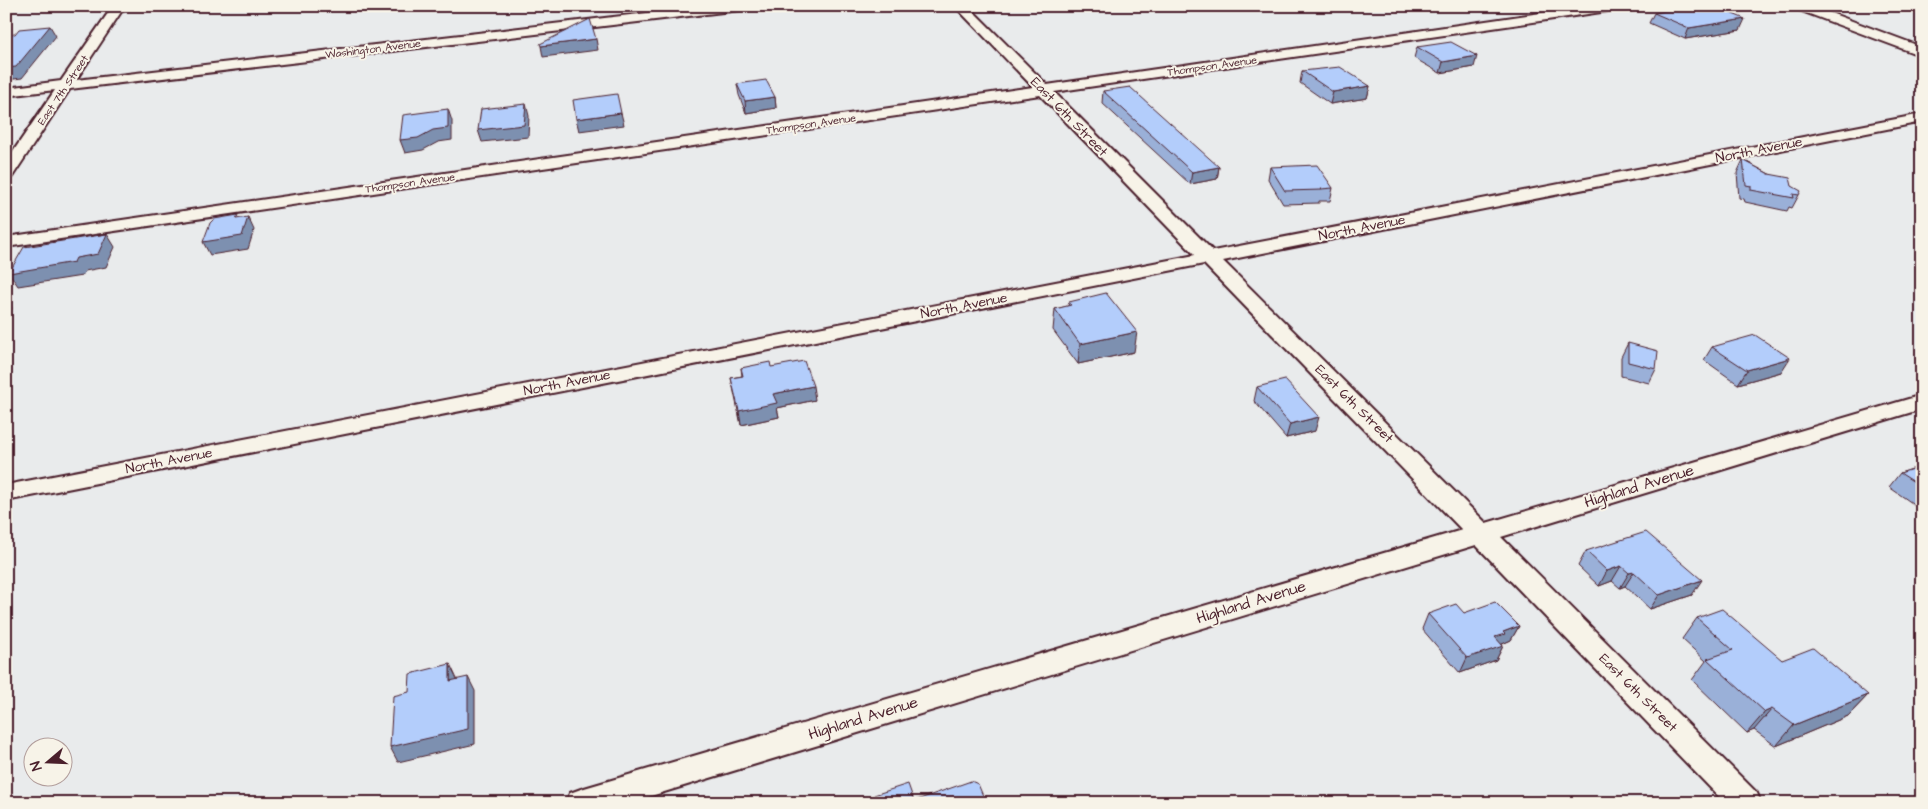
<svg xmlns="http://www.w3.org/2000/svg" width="1928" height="809" font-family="'Architects Daughter',sans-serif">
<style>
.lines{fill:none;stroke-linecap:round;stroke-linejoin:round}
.minor-casing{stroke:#4a1f2b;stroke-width:4}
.minor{fill:#f7f3e8;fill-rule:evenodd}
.wall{fill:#9ab0d8;stroke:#4a1f2b}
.shaded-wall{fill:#7d90b0;stroke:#4a1f2b}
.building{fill:#b3cdfb;stroke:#4a1f2b}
.labels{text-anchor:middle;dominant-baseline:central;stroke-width:4;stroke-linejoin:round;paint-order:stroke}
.far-street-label{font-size:11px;fill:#4a1f2b;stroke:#f7f3e8}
.street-label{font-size:14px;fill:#4a1f2b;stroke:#f7f3e8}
.near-street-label{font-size:16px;fill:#4a1f2b;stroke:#f7f3e8}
</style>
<rect width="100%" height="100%" fill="#e9ebec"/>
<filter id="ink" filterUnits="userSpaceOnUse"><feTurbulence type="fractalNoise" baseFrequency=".02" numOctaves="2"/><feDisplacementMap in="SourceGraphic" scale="10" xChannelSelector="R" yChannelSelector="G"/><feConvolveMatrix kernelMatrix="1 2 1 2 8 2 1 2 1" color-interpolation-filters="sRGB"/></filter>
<g filter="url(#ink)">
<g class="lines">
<defs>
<path id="minor" d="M113 6H125L76 80 707 6H746L740 10 70 89 12 177 6 179V162L55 90 6 96V88L61 81Z
M955 6H968L1047 85 1589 6H1621L1615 10 1054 92 1213 251 1922 114V122L1223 261 1486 523 1922 395V409L1501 537 1757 793 1761 803H1725L1476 545 628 803H566L570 793 581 789 1462 530 1204 264 6 501V485L1195 255 1040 95 6 247V237L1033 87Z
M1794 6H1812L1922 47V56L1796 9Z"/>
</defs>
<use href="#minor" class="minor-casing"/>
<use href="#minor" class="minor"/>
</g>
<path class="wall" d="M1654 13 1740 30 1685 39 1649 23Z
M1417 47 1474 67 1440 73 1414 58Z
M1302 71 1370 86 1367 98 1330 104 1300 83Z
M737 84 775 97 776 108 746 113 739 95Z
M1103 91 1219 167 1217 179 1190 184 1102 103Z
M1922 143V151L1918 149Z
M1743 160 1792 186 1799 195 1792 208 1789 207 1787 211 1745 202 1744 199 1739 198 1737 173Z
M1270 167 1333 188 1330 201H1319V203L1283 204 1268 179Z
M1069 302 1134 352 1078 364 1053 330 1055 309 1068 306Z
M1628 343 1656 369 1649 383 1621 376V357Z
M1712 347 1781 372 1738 384 1704 360Z
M771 367 815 400 777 408 779 417 741 425 731 378 742 376 741 368Z
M1257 387 1315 431 1286 438 1254 401Z
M1922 466V510L1889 487 1900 473Z
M1586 551 1692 595 1650 609 1625 586 1620 588 1612 581 1599 586 1578 566Z
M1464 613 1519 626 1511 640 1502 644 1503 646 1496 660 1460 673 1422 629 1428 614Z
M1697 618 1782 660 1868 695 1848 716 1776 746 1754 730 1747 733 1692 680 1706 661 1682 639Z"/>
<path class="shaded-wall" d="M1745 19 1740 30 1685 39 1689 28Z
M50 26 56 36 22 78 6 80V68Z
M596 39 598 50 543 57 541 46Z
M1477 56 1474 67 1440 73 1443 62Z
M1370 86 1367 98 1330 104 1333 92Z
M775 97 776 108 746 113 745 101Z
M526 104 529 116 528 137 482 142 478 130Z
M448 109 452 121V140L438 142 423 150 405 153 400 140Z
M621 113 624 125 579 131 576 119Z
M1219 167 1217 179 1190 184 1192 172Z
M248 217 254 230 248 249 210 255 203 242Z
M107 234 115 247 106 267 85 271 82 276 18 286 9 273 76 258Z
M6 300 12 308 6 319Z
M1137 332 1134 352 1078 364 1080 344Z
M1790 358 1781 372 1738 384 1747 370Z
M813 386 815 400 777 408 779 417 741 425 739 411 773 394Z
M1319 417 1315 431 1286 438 1290 424Z
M1621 566 1612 581 1599 586 1607 571Z
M1634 572 1625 586 1620 588 1629 573Z
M1702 580 1692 595 1650 609 1659 595Z
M1519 626 1511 640 1500 645 1503 646 1496 660 1460 673 1467 658 1495 637 1503 632Z
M450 664 457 679V696L450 681Z
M468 677 475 691V744L398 762 390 747Z
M1868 695 1848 716 1776 746 1794 725Z
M1772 709 1754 730 1747 733 1765 712Z"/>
<path class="building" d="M1695 6H1713L1745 19 1689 28 1654 13Z
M590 19 596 39 541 46 540 44Z
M50 26 16 67 6 68V35L15 34 19 29Z
M1451 42 1477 56 1443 62 1417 47Z
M1340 67 1370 86 1333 92 1302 71Z
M766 80 775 97 745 101 737 84Z
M1130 87 1219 167 1192 172 1103 91Z
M617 94 621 113 576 119 573 100Z
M526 104 524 125 478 130 481 109Z
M448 109V128L433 130 418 138 400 140 403 115Z
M1743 160 1769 174 1790 178 1792 186 1801 191 1799 195 1793 194 1794 198 1751 190V186L1746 185Z
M1317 165 1333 188 1321 189 1322 190 1285 191 1270 167Z
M238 215 236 219 248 217 242 236 203 242 210 223 214 219Z
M107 234 98 254 76 258 74 262 9 273 24 247Z
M1106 293 1137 332 1080 344 1055 309 1071 305 1069 302Z
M1755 335 1790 358 1747 370 1712 347Z
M1628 343 1658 351 1656 369 1628 362Z
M804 361 813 386 773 394 777 403 739 411 731 378 743 376 741 368 770 362 771 367Z
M1285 380 1319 417 1290 424 1257 387Z
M1922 466V487L1900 473Z
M1646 532 1702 580 1659 595 1634 572 1629 573 1621 566 1607 571 1586 551Z
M1495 602 1519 626 1503 632 1505 634 1495 637 1503 646 1467 658 1428 614 1456 604 1464 613Z
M1722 609 1782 660 1813 648 1868 695 1794 725 1772 709 1765 712 1707 659 1733 650 1697 618Z
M450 664V681L468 677V729L390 747 393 696 409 692 410 674Z
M971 781 978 784 986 803H877L874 795 908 784 914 801Z"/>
</g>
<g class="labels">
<g class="far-street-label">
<text transform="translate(373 49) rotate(-7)">Washington Avenue</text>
<text transform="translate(1212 66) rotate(-8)">Thompson Avenue</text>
<text transform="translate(63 90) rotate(-56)">East 7th Street</text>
<text transform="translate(811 124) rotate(-8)">Thompson Avenue</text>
<text transform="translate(410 183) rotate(-8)">Thompson Avenue</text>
</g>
<g class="street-label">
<text transform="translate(1069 117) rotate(46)">East 6th Street</text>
<text transform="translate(1759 150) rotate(-11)">North Avenue</text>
<text transform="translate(1362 228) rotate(-11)">North Avenue</text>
<text transform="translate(964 306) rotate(-11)">North Avenue</text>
<text transform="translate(567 383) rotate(-11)">North Avenue</text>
<text transform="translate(1354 404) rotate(45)">East 6th Street</text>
<text transform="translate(169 461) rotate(-11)">North Avenue</text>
<text transform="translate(1638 693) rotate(45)">East 6th Street</text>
</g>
<g class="near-street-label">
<text transform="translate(1639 486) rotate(-17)">Highland Avenue</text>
<text transform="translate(1251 602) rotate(-17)">Highland Avenue</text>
<text transform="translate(863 718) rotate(-17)">Highland Avenue</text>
</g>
</g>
<rect width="1928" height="809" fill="none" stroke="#f7f3e8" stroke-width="25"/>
<rect x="12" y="12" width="1903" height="784" fill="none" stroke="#4a1f2b" stroke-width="2" filter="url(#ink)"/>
<g transform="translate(48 762) rotate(251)"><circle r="24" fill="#f7f3e8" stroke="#b29e9c"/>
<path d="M0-4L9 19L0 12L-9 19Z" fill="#4a1f2b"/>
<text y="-8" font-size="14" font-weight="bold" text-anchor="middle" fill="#4a1f2b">N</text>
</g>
</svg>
